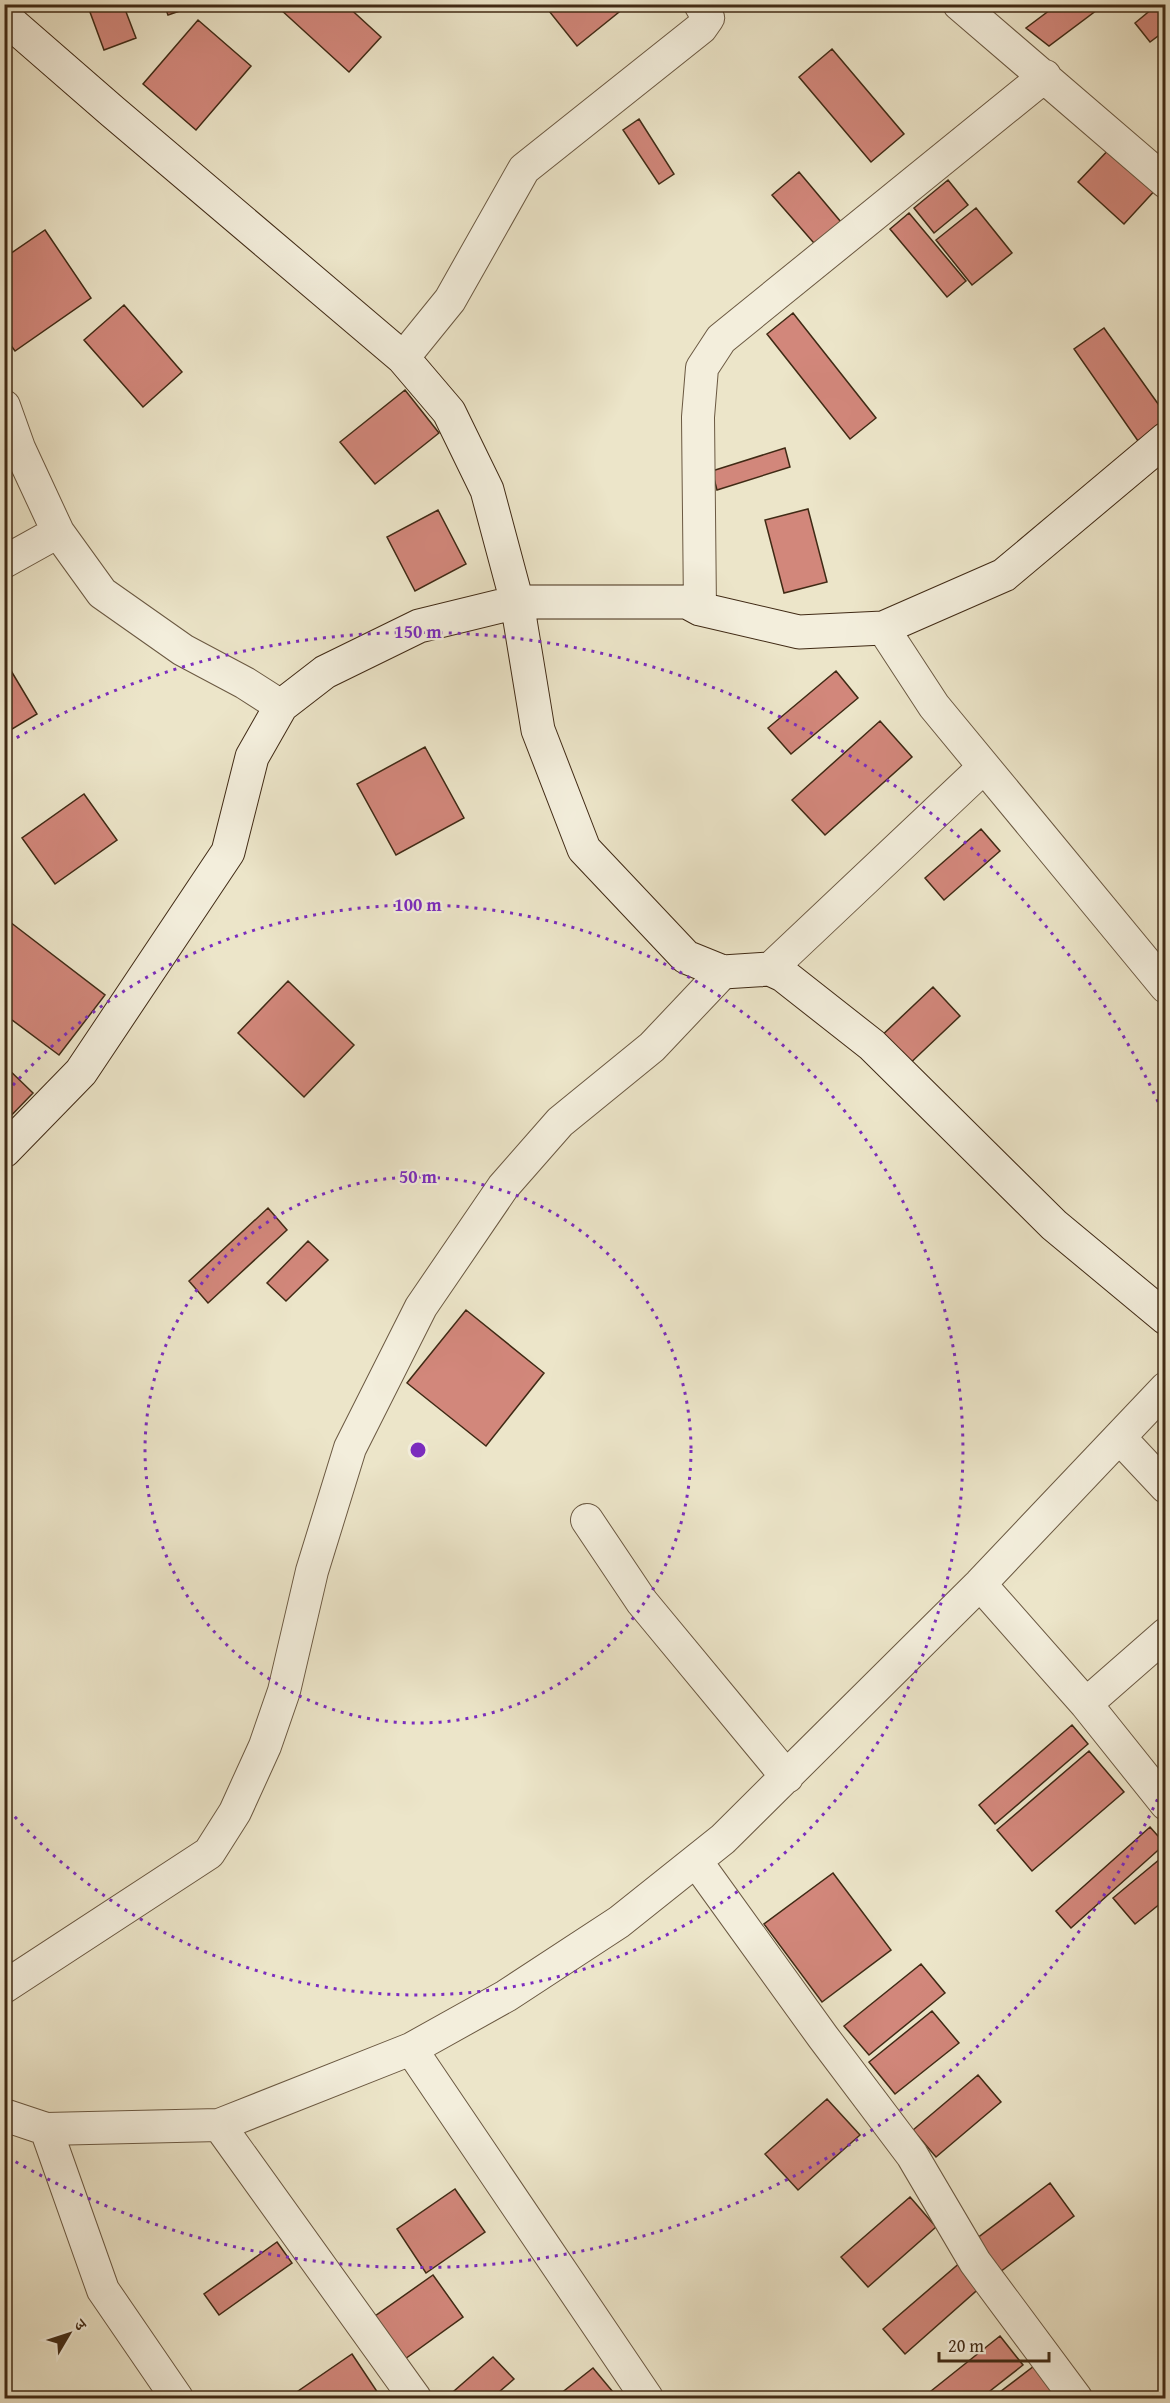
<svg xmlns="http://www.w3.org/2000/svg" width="1170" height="2403" font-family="'Gentium Book Plus','Noto Serif Devanagari',serif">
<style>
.building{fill:#d2877b;stroke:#402a15;stroke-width:1.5}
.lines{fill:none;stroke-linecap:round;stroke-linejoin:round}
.street-casing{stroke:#6b5942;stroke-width:34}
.secondary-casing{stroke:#402a15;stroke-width:35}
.street{stroke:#f3eedc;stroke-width:32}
.secondary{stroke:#f3eedc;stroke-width:33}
.ring{fill:none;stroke:#7b2cbf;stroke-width:3;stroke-dasharray:3 6}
.centre{fill:#7b2cbf;stroke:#f3eedc;stroke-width:3}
.ring-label{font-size:18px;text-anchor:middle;font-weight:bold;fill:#7b2cbf;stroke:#f3eedc;stroke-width:4.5;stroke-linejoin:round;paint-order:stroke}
</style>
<rect width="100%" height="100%" fill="#ece5c9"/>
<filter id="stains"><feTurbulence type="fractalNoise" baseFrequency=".00333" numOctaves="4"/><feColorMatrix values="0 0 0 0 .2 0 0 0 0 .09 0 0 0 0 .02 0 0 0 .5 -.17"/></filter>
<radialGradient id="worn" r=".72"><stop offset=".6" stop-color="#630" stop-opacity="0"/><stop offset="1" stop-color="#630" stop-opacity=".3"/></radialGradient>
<path class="building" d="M87 4H123L136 38 104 50Z
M164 4H200L168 15Z
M284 4H345L381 37 349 72 280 9Z
M548 4H629L577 46 545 6Z
M1058 4H1105L1049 46 1026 28Z
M1158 4H1166V30L1150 42 1135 23Z
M198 20 251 66 196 130 143 84Z
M832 49 904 134 871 162 799 77Z
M639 119 674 174 659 184 623 130Z
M1113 145 1158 187 1124 224 1078 182Z
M799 172 846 228 820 250 772 195Z
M948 180 968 205 934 233 914 208Z
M976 208 1012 253 972 285 936 240Z
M909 213 966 281 947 297 890 229Z
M45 230 91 298 15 351 4 336V258Z
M124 305 182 372 143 407 84 340Z
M793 313 876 418 850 439 767 334Z
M1104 328 1166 415V422L1138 441 1074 349Z
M405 390 439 433 375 484 340 442Z
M785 448 790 467 717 490 712 471Z
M808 509 827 582 784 593 765 520Z
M438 510 466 564 415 591 387 537Z
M4 659 37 714 4 734Z
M836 671 858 698 791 754 768 728Z
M880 721 912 757 825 835 792 800Z
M425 747 464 818 396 855 357 784Z
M84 794 117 840 55 884 22 838Z
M981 829 1000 851 944 900 925 878Z
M10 922 105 995 59 1055 4 1014V929Z
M288 981 354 1045 304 1097 238 1033Z
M933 987 960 1016 904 1069 877 1040Z
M4 1065 33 1093 4 1123Z
M268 1208 287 1230 208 1303 189 1281Z
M308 1241 328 1260 286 1301 267 1283Z
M466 1310 544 1373 486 1446 407 1383Z
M1072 1725 1088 1744 995 1824 979 1805Z
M1089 1751 1124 1792 1032 1871 997 1830Z
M1150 1827 1165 1844 1071 1928 1056 1911Z
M1160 1859 1166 1865V1899L1135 1924 1113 1898Z
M833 1873 891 1950 822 2002 764 1924Z
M921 1964 945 1993 869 2055 844 2026Z
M932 2011 959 2043 895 2094 869 2062Z
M978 2075 1001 2102 936 2157 913 2130Z
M827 2099 860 2135 798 2190 765 2154Z
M1050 2183 1074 2216 1000 2272 976 2239Z
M455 2189 485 2232 426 2273 397 2229Z
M910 2197 936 2227 868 2287 841 2257Z
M277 2242 292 2263 219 2315 204 2294Z
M962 2261 983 2285 905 2354 883 2329Z
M433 2275 463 2317 398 2364 368 2321Z
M1000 2336 1023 2365 981 2398H929L926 2395Z
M352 2354 380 2396 377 2398H288Z
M493 2357 514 2379 492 2398H446Z
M1034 2366 1058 2398H992Z
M593 2368 618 2398H555Z"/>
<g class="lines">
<defs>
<path id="street" d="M959 4 1166 182
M403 358 450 300 524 169 701 28 708 18 700 4
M4 406 19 448 58 532 102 593 183 650 245 683 281 706
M4 562 58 532
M700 609 698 417 702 368 721 339 1045 76
M883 628 934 706 1166 987
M770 969 984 767
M1120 1438 1166 1487
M587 1520 642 1602 787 1777
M980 1584 1086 1704 1166 1804
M1086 1704 1166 1634
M696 1861 823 2037 912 2155 975 2262 1076 2398
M4 1987 209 1853 235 1812 265 1746 284 1691 312 1571 350 1448 421 1307 503 1187 560 1122 652 1047 723 972
M411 2049 647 2398
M4 2115 46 2129 219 2125 411 2049 506 1996 619 1922 723 1839 980 1584 1166 1388
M219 2125 415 2398
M46 2129 103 2290 177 2398"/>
<path id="secondary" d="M4 17 112 111 403 358 449 412 487 490 517 602 538 730 584 849 686 957 723 972 770 969 783 975 872 1045 1054 1225 1166 1318
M4 1151 81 1072 228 852 252 757 281 706 325 672 419 626 517 602H687L700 609 799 632 883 628 1004 575 1166 439"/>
</defs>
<use href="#street" class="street-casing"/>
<use href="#secondary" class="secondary-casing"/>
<use href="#street" class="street"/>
<use href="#secondary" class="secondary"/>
</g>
<g class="ring">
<circle cx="418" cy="1450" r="273"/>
<path d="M7 1092A545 545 0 1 1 7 1808"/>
<path d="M1165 1783A818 818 0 0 1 9 2158M9 742A818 818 0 0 1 1165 1117"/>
</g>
<circle cx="418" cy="1450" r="9" class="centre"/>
<g class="ring-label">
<text x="418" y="638">150 m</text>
<text x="418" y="911">100 m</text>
<text x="418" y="1183">50 m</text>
</g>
<rect width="1170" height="2403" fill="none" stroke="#ece5c9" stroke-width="24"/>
<rect x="6" y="6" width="1158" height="2391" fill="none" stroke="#402a15" stroke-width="3"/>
<rect x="12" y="12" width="1146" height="2379" fill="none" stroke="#402a15" stroke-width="1.5"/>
<g transform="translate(69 2334) rotate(51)" stroke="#f3eedc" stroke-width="4.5" paint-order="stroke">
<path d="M0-4.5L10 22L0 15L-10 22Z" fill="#402a15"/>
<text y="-9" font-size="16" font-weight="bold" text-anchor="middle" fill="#402a15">उ</text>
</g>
<path d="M939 2352v9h110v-9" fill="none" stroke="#402a15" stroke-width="3"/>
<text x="948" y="2352" font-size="18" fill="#402a15" stroke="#f3eedc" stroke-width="4.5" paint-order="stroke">20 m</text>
<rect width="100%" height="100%" filter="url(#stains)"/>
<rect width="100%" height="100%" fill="url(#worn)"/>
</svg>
